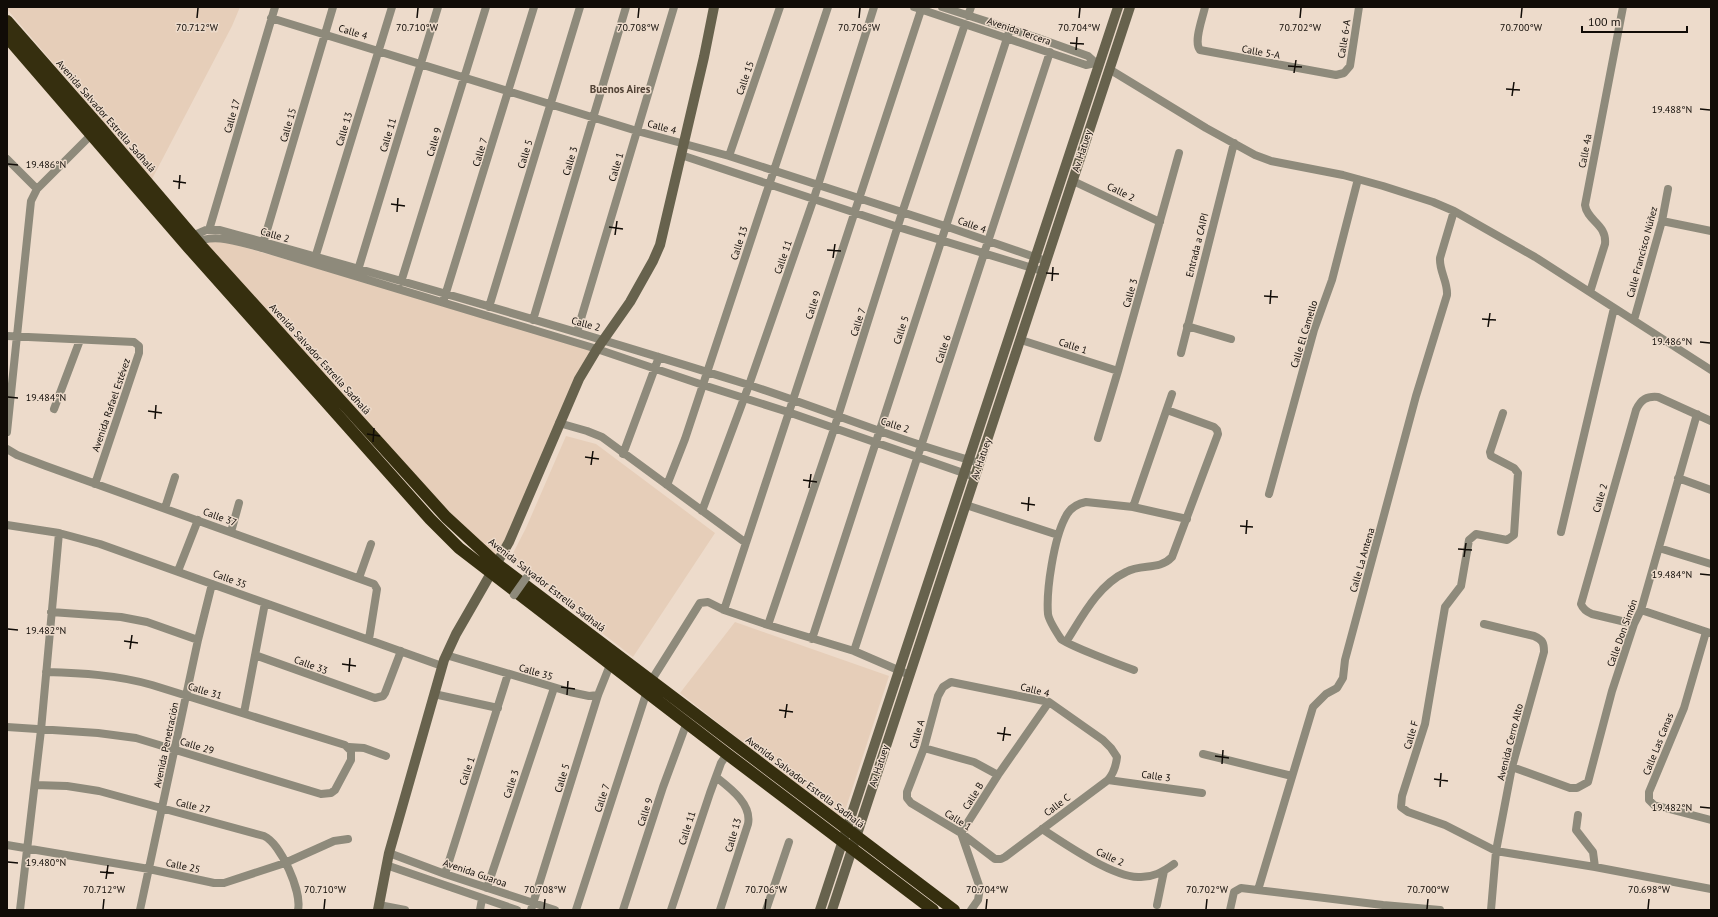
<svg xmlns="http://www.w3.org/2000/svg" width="1718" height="917" font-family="'PT Sans',sans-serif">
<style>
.built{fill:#e6ceb9}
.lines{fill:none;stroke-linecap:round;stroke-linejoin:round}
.street{stroke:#8e8a7b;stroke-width:8}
.secondary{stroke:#67624d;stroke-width:10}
.highway{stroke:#362f0f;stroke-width:12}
.street-bridge{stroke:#8e8a7b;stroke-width:8}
.ticks{fill:none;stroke:#110c07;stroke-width:1.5}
.labels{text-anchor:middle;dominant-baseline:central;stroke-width:3;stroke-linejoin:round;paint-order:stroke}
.street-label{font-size:10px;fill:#110c07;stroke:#eddbcb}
.neighbourhood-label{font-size:11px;font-weight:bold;fill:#514235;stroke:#eddbcb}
.ticks-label{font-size:10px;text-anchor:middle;fill:#110c07;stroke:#eddbcb;stroke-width:3;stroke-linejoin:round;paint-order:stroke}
</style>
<rect width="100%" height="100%" fill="#eddbcb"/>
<path class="built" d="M7 7H240L232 26 152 179 7 9Z
M212 238 596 349 497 564 202 240Z
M566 436 596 444 715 533 633 657 509 561 526 528Z
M735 622 889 676 842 820 680 693Z"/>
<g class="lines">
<path class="street" d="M914 7 1086 65 1095 63
M942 7 1038 38 1088 56 1098 65
M1205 7C1203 17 1193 42 1200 50L1336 75 1344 73 1350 66 1359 7
M968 16 971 7
M271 18 637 131 729 156 945 226 1046 261
M1109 69 1206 128 1255 155 1271 161 1343 175 1383 186 1433 202 1454 211 1535 257 1711 370
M681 155 898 227 1042 271
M729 156 780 7
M7 159 37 189
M1073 181 1160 222
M1662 221 1711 231
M209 230 275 7
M190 237 206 230H220C397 279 574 330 749 385 826 410 902 442 980 463
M194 244C213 231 241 243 262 248L597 349 703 385 788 412 975 477
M262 247 333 7
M315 258 392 7
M358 270 438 7
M401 282 486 7
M1590 292 1605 244C1607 224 1587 221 1585 205L1623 7
M444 299 534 7
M489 307 580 7
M533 320 626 7
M1634 320 1662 221 1668 189
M1187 326 1231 339
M577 332 674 7
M7 336 134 342 139 346V353L95 484
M1021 340 1118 371
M1181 353 1234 143
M54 409 80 340
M1503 413 1490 452 1491 456 1514 468 1518 473 1514 535 1507 540 1476 534 1469 540 1461 586 1445 607 1425 724 1402 796 1401 807 1408 812 1445 825 1496 851 1595 867 1711 889
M559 423 587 431 602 437 746 543
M7 432 31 201 37 189 95 131
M1098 438 1118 371 1179 153
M7 449 17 455 46 466 374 584 377 589 369 639
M623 454 659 357
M1678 478 1711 490
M667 485 685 439 828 7
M1269 494 1314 330 1332 280 1358 179
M966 505 1058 535
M1133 507 1172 394
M165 508 175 477
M702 511 749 385 814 198 874 7
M7 525 59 533 100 544 442 666
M231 532 239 503
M1561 532 1614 308
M1659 548 1711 564
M178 571 198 520
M359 578 371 544
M724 610 922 7
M1641 610 1710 633
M51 612 121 617 147 622 198 640
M1484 624 1534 636C1543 640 1544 643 1544 652L1512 767 1496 851 1491 910
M1634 624 1592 614C1587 612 1583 609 1581 604L1636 410C1641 399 1647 396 1658 397L1711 421
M768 625 834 429 902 213 965 24
M1706 632 1684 708 1649 792V800L1654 805 1711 820
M812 639 1010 29
M1066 642C1082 617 1098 585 1126 572 1142 563 1159 571 1172 557L1218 434 1217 430 1214 427 1167 410
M854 651 1050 52
M255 655 375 698 383 696 385 693 401 651
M446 655 570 692 589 696 598 695
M1134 670C1123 666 1065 644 1061 639 1057 633 1049 621 1048 614 1046 590 1054 539 1065 518 1069 509 1076 504 1086 502L1133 507 1187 519
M651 681 700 603 708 602 724 610 768 625 854 651 905 673
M951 682 1049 702 1103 740 1111 748 1117 757C1116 766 1114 773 1108 780L1005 857 1001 859H995L961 833 911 803 907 798V792L924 748 938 696 943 687Z
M434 694 498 708
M244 713 265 603
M7 727 98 733 136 738 321 794 331 793 335 790 351 760V751L345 745 152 685C117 675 82 673 46 672
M349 747 364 748 386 756
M924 748 974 762 998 775
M1203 754 1292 776
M1512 767 1570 788H1577L1588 782 1612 691 1634 624 1641 610 1697 414
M716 777C730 788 752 804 748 824L720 910
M1108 780 1202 793
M35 785 67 786 99 791 264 836C281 844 302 892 298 910
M1578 815 1576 830 1593 852 1595 867
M1042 829C1065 844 1111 876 1138 877 1152 878 1163 872 1174 864
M7 845 149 869 214 883H224L285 863 334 841 348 839
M389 853 445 874 555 910
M386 865 517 910
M445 874 508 674
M487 888 554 688
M1258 890 1313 707 1326 694 1337 688 1343 678 1345 660 1416 396 1447 295C1448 282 1439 271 1440 258L1454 211
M379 905 405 910
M1157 905 1164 871
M20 910 41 730 59 533
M140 910 198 640 212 584
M480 910 482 899
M531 910 598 695 612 660
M576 910 647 691
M623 910 663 787 687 722
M671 910 710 793 721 763 727 754
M766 910 789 842
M971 910 978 900 980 888 961 833 998 775 1049 702
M1230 910 1234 892 1241 888 1383 905 1440 910"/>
<path class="secondary" d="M378 910 389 853 444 660 456 634 509 542 579 379 597 349 630 302 653 261 660 245 704 57 714 7
M820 910 1118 7
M832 910C932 609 1031 308 1130 7"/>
<path class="highway" d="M7 21 100 127 202 247 446 517 497 564 954 910
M7 37 189 248 430 519 459 548 727 754 933 910"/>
<path class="street-bridge" d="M514 595 526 578"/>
</g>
<path class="ticks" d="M197 18 198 8M417 18 418 8M638 18 639 8M859 18 860 8M1079 18 1080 8M1300 18 1301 8M1521 18 1522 8M1070 43 1084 44M1076 50 1077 37M1288 66 1302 67M1294 73 1296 60M1506 89 1520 90M1512 96 1514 82M1700 109 1710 110M8 164 18 165M173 181 186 183M179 189 180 175M391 204 405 206M397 212 398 198M609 227 623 229M615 235 617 221M827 250 841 251M833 258 835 244M1046 273 1059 274M1052 281 1053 267M1264 296 1278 297M1270 304 1271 290M1482 319 1496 320M1488 327 1490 313M1700 342 1710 343M8 397 18 398M148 411 162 413M155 419 156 405M367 434 380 436M373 442 374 428M585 457 599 459M591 465 593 451M803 480 817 482M809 488 811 474M1021 503 1035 505M1028 511 1029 497M1240 526 1253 527M1246 534 1247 520M1458 549 1472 550M1464 557 1466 543M1700 574 1710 575M8 629 18 630M124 641 138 643M130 649 132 635M342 664 356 666M349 672 350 658M561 687 575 689M567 695 568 681M779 710 793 712M785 718 787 704M997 733 1011 735M1003 741 1005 727M1215 756 1229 758M1222 764 1223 750M1434 779 1448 781M1440 787 1441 773M1700 807 1710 808M8 862 18 863M100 872 114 873M106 879 108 865M103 909 104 899M324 909 325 899M544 909 545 899M765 909 766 899M986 909 987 899M1206 909 1207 899M1427 909 1428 899M1648 909 1649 899"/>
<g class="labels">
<g class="street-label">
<text transform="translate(1019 31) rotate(19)">Avenida Tercera</text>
<text transform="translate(353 32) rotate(17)">Calle 4</text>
<text transform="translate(1344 39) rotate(-81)">Calle 6-A</text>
<text transform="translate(1261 52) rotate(10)">Calle 5-A</text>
<text transform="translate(745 78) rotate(-71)">Calle 15</text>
<text transform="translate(106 116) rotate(49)">Avenida Salvador Estrella Sadhalá</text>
<text transform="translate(232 116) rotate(-74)">Calle 17</text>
<text transform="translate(288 125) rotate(-74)">Calle 15</text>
<text transform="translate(662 127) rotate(15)">Calle 4</text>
<text transform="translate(344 129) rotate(-73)">Calle 13</text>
<text transform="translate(388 135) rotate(-73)">Calle 11</text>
<text transform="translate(434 142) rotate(-73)">Calle 9</text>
<text transform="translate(1082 151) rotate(-72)">Av. Hatuey</text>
<text transform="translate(1585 151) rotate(-79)">Calle 4a</text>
<text transform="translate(480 152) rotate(-73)">Calle 7</text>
<text transform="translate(525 154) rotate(-73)">Calle 5</text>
<text transform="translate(570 161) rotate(-73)">Calle 3</text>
<text transform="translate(616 167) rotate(-73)">Calle 1</text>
<text transform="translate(1121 192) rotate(26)">Calle 2</text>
<text transform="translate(972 225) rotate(20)">Calle 4</text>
<text transform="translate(275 235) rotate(16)">Calle 2</text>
<text transform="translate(739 243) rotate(-72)">Calle 13</text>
<text transform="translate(1197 245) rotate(-76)">Entrada a CAIPI</text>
<text transform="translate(1642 252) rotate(-75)">Calle Francisco Núñez</text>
<text transform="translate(783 257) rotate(-71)">Calle 11</text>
<text transform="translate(1130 293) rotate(-74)">Calle 3</text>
<text transform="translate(813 305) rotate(-72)">Calle 9</text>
<text transform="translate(858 322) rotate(-72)">Calle 7</text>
<text transform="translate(586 324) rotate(15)">Calle 2</text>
<text transform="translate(901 330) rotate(-72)">Calle 5</text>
<text transform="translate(1304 334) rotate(-73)">Calle El Camello</text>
<text transform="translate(1073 346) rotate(18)">Calle 1</text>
<text transform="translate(943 349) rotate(-72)">Calle 6</text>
<text transform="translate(320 359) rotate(48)">Avenida Salvador Estrella Sadhalá</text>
<text transform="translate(111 405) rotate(-71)">Avenida Rafael Estévez</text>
<text transform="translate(895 425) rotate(18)">Calle 2</text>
<text transform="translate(981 459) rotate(-71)">Av. Hatuey</text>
<text transform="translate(1600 498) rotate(-74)">Calle 2</text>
<text transform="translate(220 517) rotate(20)">Calle 37</text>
<text transform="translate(1362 560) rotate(-74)">Calle La Antena</text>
<text transform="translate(230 579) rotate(20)">Calle 35</text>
<text transform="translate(547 585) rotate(38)">Avenida Salvador Estrella Sadhalá</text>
<text transform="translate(1622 633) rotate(-70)">Calle Don Simón</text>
<text transform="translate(311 665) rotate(20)">Calle 33</text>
<text transform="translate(536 672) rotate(16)">Calle 35</text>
<text transform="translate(1035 690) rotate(14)">Calle 4</text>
<text transform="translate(205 691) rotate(17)">Calle 31</text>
<text transform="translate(917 734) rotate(-73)">Calle A</text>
<text transform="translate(1411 735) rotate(-74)">Calle F</text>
<text transform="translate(1510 742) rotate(-76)">Avenida Cerro Alto</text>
<text transform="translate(1658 744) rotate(-68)">Calle Las Canas</text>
<text transform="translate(166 745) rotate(-78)">Avenida Penetración</text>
<text transform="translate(197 746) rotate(17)">Calle 29</text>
<text transform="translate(879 766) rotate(-72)">Av. Hatuey</text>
<text transform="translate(467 771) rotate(-72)">Calle 1</text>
<text transform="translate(1156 776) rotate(8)">Calle 3</text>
<text transform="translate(562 778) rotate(-73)">Calle 5</text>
<text transform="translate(805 782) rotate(37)">Avenida Salvador Estrella Sadhalá</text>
<text transform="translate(511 784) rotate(-72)">Calle 3</text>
<text transform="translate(973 796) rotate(-58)">Calle B</text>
<text transform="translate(602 798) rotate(-72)">Calle 7</text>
<text transform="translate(1057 805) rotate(-37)">Calle C</text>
<text transform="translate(193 806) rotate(14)">Calle 27</text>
<text transform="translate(645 812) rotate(-72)">Calle 9</text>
<text transform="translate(958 820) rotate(33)">Calle 1</text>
<text transform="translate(687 828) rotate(-72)">Calle 11</text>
<text transform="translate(733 835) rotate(-74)">Calle 13</text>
<text transform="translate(1110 857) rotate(25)">Calle 2</text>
<text transform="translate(183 866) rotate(12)">Calle 25</text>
<text transform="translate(475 873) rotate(19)">Avenida Guaroa</text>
</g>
<g class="neighbourhood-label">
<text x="620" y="89">Buenos Aires</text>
</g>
</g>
<g class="ticks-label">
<text x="197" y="31">70.712°W</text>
<text x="417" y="31">70.710°W</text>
<text x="638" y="31">70.708°W</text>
<text x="859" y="31">70.706°W</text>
<text x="1079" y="31">70.704°W</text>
<text x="1300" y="31">70.702°W</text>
<text x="1521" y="31">70.700°W</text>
<text x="1672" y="113">19.488°N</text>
<text x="46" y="168">19.486°N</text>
<text x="1672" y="345">19.486°N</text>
<text x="46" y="401">19.484°N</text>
<text x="1672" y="578">19.484°N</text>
<text x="46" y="634">19.482°N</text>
<text x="1672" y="811">19.482°N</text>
<text x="46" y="866">19.480°N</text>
<text x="104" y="893">70.712°W</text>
<text x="325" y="893">70.710°W</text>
<text x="545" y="893">70.708°W</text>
<text x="766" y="893">70.706°W</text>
<text x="987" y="893">70.704°W</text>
<text x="1207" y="893">70.702°W</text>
<text x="1428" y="893">70.700°W</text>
<text x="1649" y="893">70.698°W</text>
</g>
<rect width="1718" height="917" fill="none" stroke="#110c07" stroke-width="16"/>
<path d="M1582 26v6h105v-6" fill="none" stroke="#110c07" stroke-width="2"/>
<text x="1588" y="26" font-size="12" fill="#110c07" stroke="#eddbcb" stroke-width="3" paint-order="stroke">100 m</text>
</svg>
